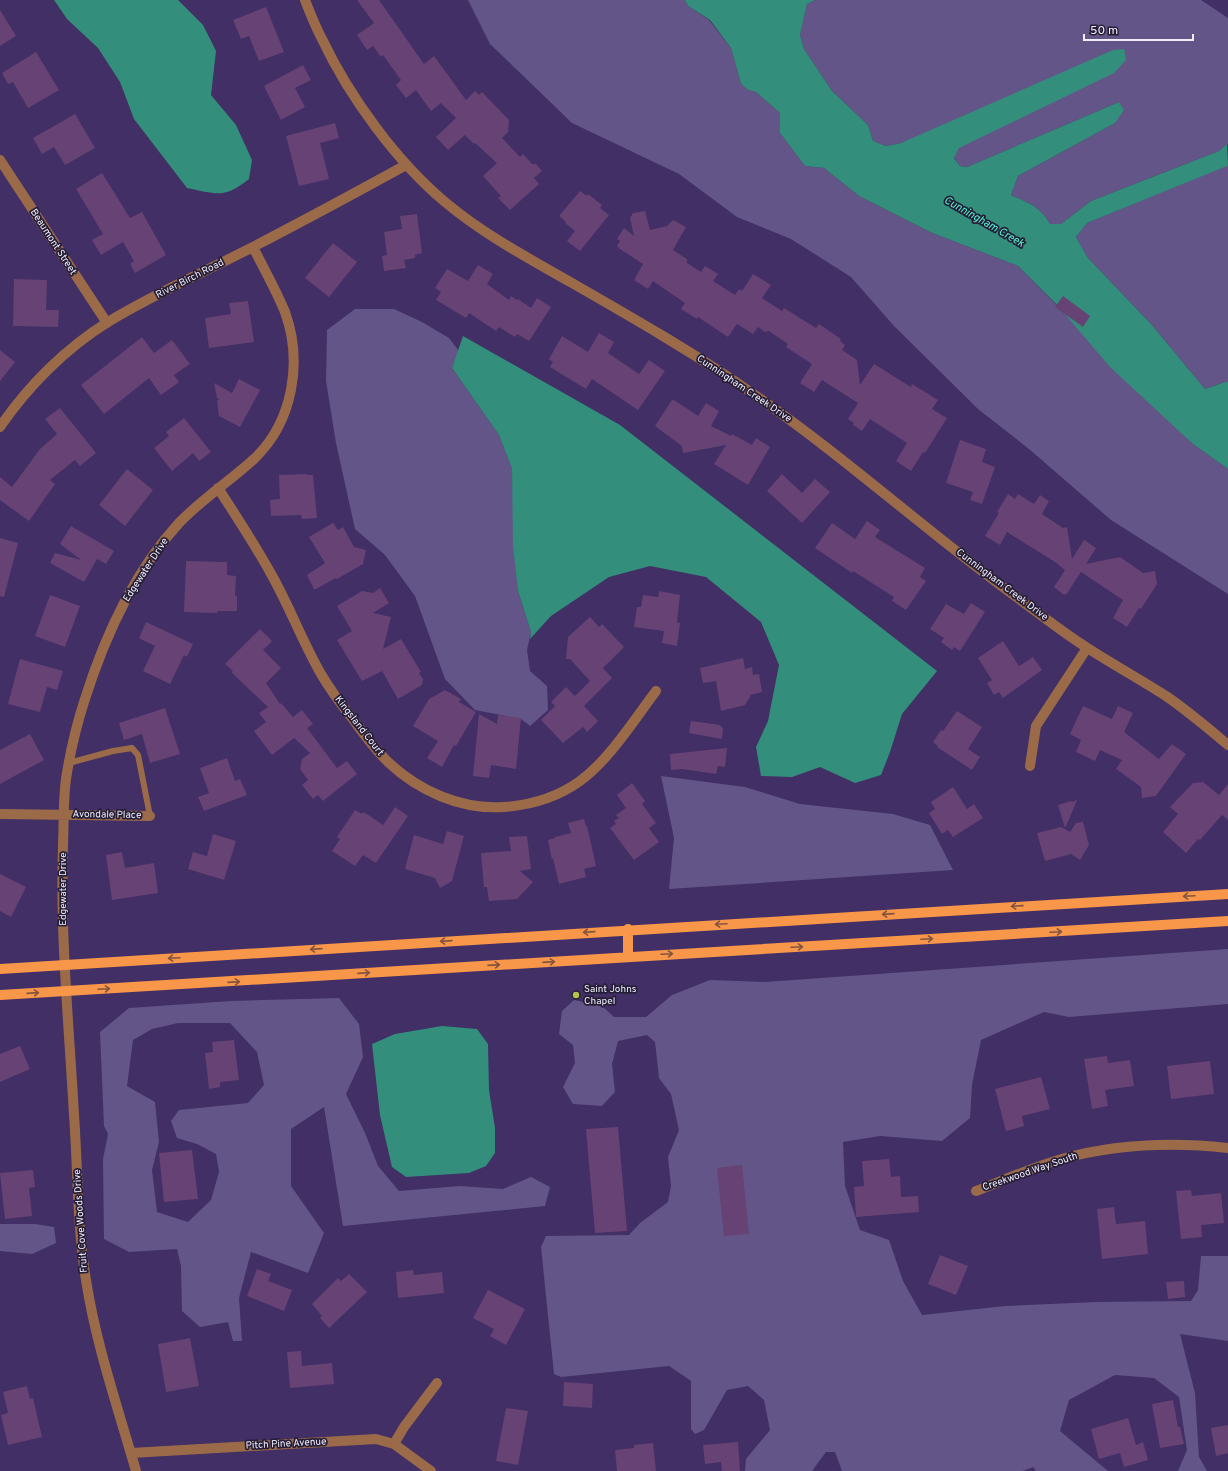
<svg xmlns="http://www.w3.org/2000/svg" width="1228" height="1471" font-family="Overpass,sans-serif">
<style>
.green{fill:#635588;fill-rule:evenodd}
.water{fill:#338e7b}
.building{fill:#674275}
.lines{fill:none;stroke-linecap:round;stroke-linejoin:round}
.lane{stroke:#9b6b49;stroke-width:6}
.street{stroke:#9b6b49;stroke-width:10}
.primary{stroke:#f8974a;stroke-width:10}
.oneway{stroke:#84543f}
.poi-dot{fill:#b3c24b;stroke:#251e36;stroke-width:1.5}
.labels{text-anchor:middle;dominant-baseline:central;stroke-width:3.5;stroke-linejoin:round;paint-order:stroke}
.street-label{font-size:10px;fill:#f0edfb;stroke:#251e36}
.poi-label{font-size:10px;fill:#f0edfb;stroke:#251e36;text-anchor:start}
.water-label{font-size:11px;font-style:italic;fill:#54f9d7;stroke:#251e36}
</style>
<rect width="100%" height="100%" fill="#412f65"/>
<path class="green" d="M468 0H685L688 6 709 20 731 48 741 84 748 90 756 92 780 113V133L805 166 824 168 859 196 930 232 1018 266 1193 444 1228 469V594L1111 520 1029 449 978 409 894 326 851 277 791 239 737 217 679 174 572 123 490 44Z
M815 0H1201L1228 18V146L1227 144 1219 151 1091 201 1061 224H1050C1040 206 1028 203 1011 195L1018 176 1115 123 1119 102 967 167 960 166 954 157 959 148 936 129 901 143 886 146 873 141 868 125 832 91 804 49 800 35 807 4Z
M1228 165V381L1205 389 1151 324 1088 258 1076 237 1087 223Z
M355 309H394L422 322 449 338 459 351 452 368 499 435 512 469 518 591 531 632 527 650 530 671 547 686 548 710 530 726 521 719 475 710 445 679 415 596 385 555 355 529 336 443 326 381 327 330Z
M661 776 745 787 800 804 893 814 930 825 953 870 669 889 674 838Z
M1228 949V1004L1069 1017 1044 1012 981 1040 972 1085 970 1118 942 1141 880 1136 843 1142 845 1186 860 1230 889 1240 903 1281 922 1315 1005 1306 1096 1302 1191 1301 1198 1290 1201 1256H1228V1341L1180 1334 1195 1393 1199 1457 1207 1471H1178L1187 1450 1179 1397 1154 1378 1115 1375 1069 1400 1060 1431 1108 1471H1036L1033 1467 1023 1471H842L835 1452H826L812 1471H745L746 1459 770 1430 764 1400 748 1386 727 1390 704 1430 695 1434 691 1429V1381L669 1366 561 1377 554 1374 541 1247 546 1236 629 1235 640 1223 668 1202 671 1186 668 1157 679 1130 671 1094 659 1078 655 1042 647 1035 618 1041 612 1064 615 1092 602 1106 573 1104 563 1087 575 1063 573 1045 559 1034 562 1011 574 1000 602 1006 614 1017H646L672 995 710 980 765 982Z
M339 998 359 1024 363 1057 346 1094 365 1133 378 1166 399 1191 460 1186 503 1189 531 1177 550 1187 545 1206 343 1226 324 1107 291 1129V1186L324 1233 308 1273 251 1252 239 1298 242 1341H233L228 1322 200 1327 182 1311 181 1266 177 1249 129 1252 104 1239 103 1159 108 1134 104 1126 100 1032 129 1008 231 1001ZM178 1023H230L257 1052 264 1085 248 1103 179 1110 171 1121 177 1138 197 1144 216 1154 219 1172 211 1200 188 1222 157 1212 152 1170 159 1142 155 1102 127 1086 133 1040 152 1029Z
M0 1224H35L54 1227 56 1243 32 1254 0 1251Z"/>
<path class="water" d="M54 0H178L203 25 216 51 211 95 236 125 252 160 249 179C224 199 217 194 187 188L134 119 120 82 98 48 67 19Z
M685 0H815L807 4 800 35 804 49 832 91 868 125 873 141 886 146 901 143 1113 50 1124 49 1126 60 1114 73 959 148 954 158 960 166 967 167 1119 102 1124 110 1115 123 1018 176 1011 195C1028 203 1040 206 1050 224H1061L1091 201 1219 151 1227 144 1228 165 1227 166 1087 223 1076 237 1088 258 1151 324 1205 389 1228 381V469L1193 444 1110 367 1058 306 1018 266 930 232 859 196 824 168 805 166 780 133V113L756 92 748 90 741 84 731 48 710 20 688 6Z
M463 336 620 425 937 671 902 714 890 752 881 775 855 783 820 767 792 777 761 776 756 747 768 721 779 665 761 622 706 577 650 566 609 577 551 616 530 639 531 632 518 591 513 546 512 469 499 435 452 368Z
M442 1026 477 1029 488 1044 489 1090 495 1128V1153L486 1166 469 1173 406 1177 392 1167 380 1115 372 1044 395 1034Z"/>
<path class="building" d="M357 0H379L424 64 434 56 466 100 475 91 479 95 482 92 509 120 508 132 502 138 520 157 523 154 532 164H536L542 171 534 178 539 184 510 210 498 198 501 196 483 176 497 163 475 143 474 144 465 135 448 150 436 137 456 118 441 103 431 111 416 90 406 98 396 85 401 80 383 55 381 57 373 46 367 50 357 35 374 23Z
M266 7 284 52 259 61 249 36 241 39 233 20Z
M0 10 16 36 0 46Z
M36 52 59 90 28 108 13 82 8 84 2 73Z
M303 65 311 80 295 88 305 107 281 120 264 86Z
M75 114 95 148 65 165 54 147 42 154 33 138Z
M335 123 339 138 320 143 329 179 299 186 286 136Z
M102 173 130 218 142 212 166 255 135 273 130 264 134 261 123 242 101 255 92 240 103 234 76 189Z
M580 191 587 196 588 194 602 205 600 208 609 215 580 251 567 241 575 231 565 223 566 222 559 216Z
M645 211 650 230 667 226 673 220 686 227 673 250 687 259V263L701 272 705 266 718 274 713 281 735 295 739 289 742 291 753 274 771 285 762 298 782 311 784 308 816 328 819 324 841 339 840 341 845 345 842 350 857 360 860 385 874 364 911 387 912 384 938 400 932 409 947 418 925 453 923 452 911 471 896 461 907 443 870 419 862 431 853 425 854 423 848 419 858 403 822 380 814 392 800 383 812 364 786 347 788 344 769 331 765 332 758 327 753 334 737 324 728 337 698 317 697 319 681 309 685 303 653 281 648 289 634 280 643 264 620 249 617 246 620 241 617 239 624 228 634 236 630 218 633 213Z
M417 214 422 253 415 255V258L404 260 406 268 384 271 382 256 387 255 384 232 402 229 400 216Z
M333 243 357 262 329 297 305 278Z
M478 265 493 274 487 284 509 300 511 296 517 300 518 299 531 308 537 298 551 307 529 341 517 334 515 337 499 327 496 331 469 313 466 318 436 300 441 292 435 288 447 269 468 281Z
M14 279 47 280 46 310H59L58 327 13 326Z
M1063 296 1090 316 1083 327 1055 307Z
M248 301 254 342 209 348 205 318 231 314 229 303Z
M599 333 614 342 608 353 639 374 649 360 665 371 638 410 592 379 586 389 550 367 553 362 549 359 562 336 588 352Z
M142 337 154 353 172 340 190 364 174 375 179 382 161 395 149 378 104 414 81 385Z
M0 350 15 362 0 381Z
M239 379 260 390 240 427 219 416 217 401 219 399 217 398 214 383 232 393Z
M672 400H674L698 416 706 403 719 411 711 426 731 436 732 434 752 445 756 438 770 447 748 485 714 464 726 445 683 453 682 446 655 426Z
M60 408 96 453 80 466 75 460 50 480 55 484 29 521 0 500V477L12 487 40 449 57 434 45 419Z
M184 418 211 452 199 461 193 453 172 471 154 448 169 436 166 432Z
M960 440 986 449 982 462 995 467 982 504 970 500 973 492 946 483Z
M127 469 153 490 125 526 99 505Z
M307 474V475H313L317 518 302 519 301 515 271 516 270 500 280 499 279 475Z
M782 474 802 493 815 479 830 492 802 523 767 491Z
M1008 494 1015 499 1018 494 1034 504 1040 495 1049 501 1042 514 1063 528 1067 527 1072 559 1084 540 1096 548 1086 564 1120 557 1143 573 1155 571 1157 584 1141 609 1139 608 1127 627 1113 618 1123 600 1081 572 1066 595 1065 594 1064 595 1054 587 1065 570 1055 562 1007 532 1000 545 985 536 999 513 997 512Z
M867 521 880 530 875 537 925 568 920 577 926 581 906 610 892 601 894 597 853 571 852 573 815 548 832 523 855 539Z
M333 523 338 530 343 527 354 547 366 550 363 564 337 579 336 578 316 589H314L307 575 325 563 309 537Z
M71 526 114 551 106 564 97 559 84 582 50 563 55 553 81 560 60 544Z
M0 538 18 543 4 597 0 596Z
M186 561 227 562V575L236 576 235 596H237V611H217V613L184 612Z
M380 588 389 603 373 613 391 617 383 649 401 639 421 672 419 673 423 679 422 685 398 699 382 671 362 681 337 640 352 631 337 606 362 591 373 593Z
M659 591 680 595 677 622 680 623 677 646 662 643 664 631 634 627 637 607H641L643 595 658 597Z
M50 595 80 606 65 647 35 636Z
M971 603 985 612 960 651 954 647 952 650 941 642 944 638 930 629 946 604 964 614Z
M590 617 599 627 602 624 624 647 603 668 612 678 584 706 598 721 587 732 583 727 563 743 541 720 555 706 551 702 566 687 575 696 590 681 570 659H566L568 637Z
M146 622 193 644 187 657 184 655 170 684 143 671 155 646 139 638Z
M260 629 272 641 263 650 281 668 266 683 280 704 281 703 293 717 302 710 313 724 307 728 337 768 347 761 357 774 323 801 318 795 313 799 302 785 308 780 300 769 302 759 310 753 294 738 272 755 254 731 266 722 259 713 268 707 231 672 233 671 225 664Z
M1003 641 1019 666 1033 657 1042 670 1003 698 999 692 994 695 987 683 992 680 978 658Z
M743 658 745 669 752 667 753 675 759 674 762 692 750 695V697L745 705 721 711 716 681 703 683 700 668Z
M20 659 63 671 57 690 47 687 40 712 8 704Z
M445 690 461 699 459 702 476 712 456 746 454 745 442 767 427 758 438 741 413 726 429 699Z
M1083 706 1112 719 1118 706 1133 713 1124 732 1159 759 1172 744 1186 754 1156 796 1142 798 1141 787 1116 769 1122 760 1100 750 1095 761 1076 752 1081 740 1070 734Z
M165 708 180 754 150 763 142 734 124 740 119 723Z
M957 711 982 727 968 749 980 757 972 770 937 747 938 746 933 742 941 730 943 731Z
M479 714 497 724 498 715 521 718 516 769 491 765 489 778 473 776Z
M691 721 720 725 723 729 722 739 689 733Z
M30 734 44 760 0 784V750Z
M727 748 725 767 718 766 716 774 682 769 671 770 670 754Z
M227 758 235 781 240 779 247 795 204 811 198 797 209 793 200 768Z
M1203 782 1219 795 1228 784V820L1222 815 1200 840 1198 839 1186 853 1163 832 1178 814 1170 807 1193 783Z
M632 783 645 801 642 804 656 823 649 828 659 842 634 860 610 828 616 824 614 821 619 818 616 815 626 808 617 795Z
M953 787 967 809 974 804 983 818 953 837 948 830 942 834 929 813 935 809 931 802Z
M1077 800 1070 817 1065 828 1058 805 1071 801 1072 802Z
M395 807 408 816 376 863 363 855 355 866 332 851 340 839 337 837 355 810 362 814 363 812 370 816 383 825Z
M584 819 586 826H587L596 866 584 869 586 877 559 884 553 858 552 860 548 840 555 838V837L571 833 568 823Z
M1083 822 1089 845 1080 860 1071 854 1045 861 1037 833 1061 827 1070 832 1076 823Z
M447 831 464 836 452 881 440 888 435 878 405 869 414 835 443 844Z
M213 834 236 841 224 880 188 869 193 852 207 856Z
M527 836 531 869 520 871 533 882 517 899 489 901 487 887H484L481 853 511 851 509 837Z
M122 852 125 868 154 863 158 893 112 900 106 855Z
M0 874 26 887 11 917 0 911Z
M234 1040 239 1080 220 1082V1087L209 1089 205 1053 213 1052 212 1042Z
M20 1046 30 1069 0 1082V1054Z
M1107 1056 1108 1063 1130 1060 1134 1086 1105 1090 1108 1106 1092 1109 1084 1059Z
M1210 1061 1214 1094 1171 1099 1167 1066Z
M1041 1077 1050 1109 1022 1116 1024 1126 1006 1131 995 1089Z
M618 1127 627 1231 595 1233 586 1129Z
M192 1150 198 1199 164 1202 159 1153Z
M889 1159 891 1177 900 1176 901 1197 918 1196 919 1212 856 1217 854 1187 864 1186 862 1161Z
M742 1165 749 1234 724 1236 717 1168Z
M33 1170 35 1187 29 1188 32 1216 5 1219 0 1173Z
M1191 1190 1192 1196 1221 1193 1224 1223 1201 1225 1202 1237 1181 1239 1176 1191Z
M1114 1207 1116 1224 1145 1221 1148 1254 1102 1259 1097 1209Z
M940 1255 968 1266 956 1295 928 1284Z
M257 1269 271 1274 268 1281 292 1290 284 1311 247 1296Z
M413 1270 414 1275 442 1272 444 1293 398 1298 396 1272Z
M349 1274 367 1292 329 1328 320 1318 322 1316 312 1304 338 1278 341 1281Z
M1184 1281 1185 1297 1168 1299 1166 1282Z
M488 1290 525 1309 506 1345 490 1336 494 1329 473 1318Z
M190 1338 199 1386 166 1392 158 1344Z
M301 1351 302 1366 332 1363 334 1384 290 1388 287 1352Z
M564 1382 593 1384 592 1408 563 1406Z
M27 1386 30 1399 33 1398 42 1437 8 1445 1 1415 8 1413 3 1392Z
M1173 1400 1178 1427H1180L1184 1444 1160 1448 1152 1404Z
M506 1408 528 1411 518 1465 496 1461Z
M1128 1418 1136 1445 1143 1442 1148 1460 1124 1467 1120 1453 1099 1459 1091 1429Z
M1228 1425V1453L1216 1456 1211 1428Z
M738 1442 740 1471H722L721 1462 705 1464 703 1445Z
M653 1443 656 1471H617L615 1450 634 1448V1445Z"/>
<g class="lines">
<path class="lane" d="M69 763 113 751 132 748 138 755 150 816"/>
<path class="street" d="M305 0C310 13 315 26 322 39 349 96 396 161 445 202 483 234 528 258 572 283 633 318 694 353 752 393 844 456 926 531 1015 596 1040 614 1063 633 1089 649 1114 665 1141 680 1166 696 1188 711 1208 728 1228 745
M0 160 107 323
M0 427C28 386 66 348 108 322 154 294 204 272 251 248 303 221 355 193 406 165
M218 488C236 516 254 543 270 572 289 605 302 641 321 674 331 691 343 707 355 722 365 736 376 750 388 762 419 791 461 810 504 807 531 805 558 797 580 781 609 760 634 720 656 691
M1030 766 1036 726 1087 648
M0 814 150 816
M976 1191C1004 1180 1033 1167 1062 1159 1116 1144 1172 1142 1228 1148
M394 1444 404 1427 437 1383
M131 1453 376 1439 394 1444 431 1471
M136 1471C118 1408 96 1345 86 1280 77 1225 78 1170 74 1115 69 1025 60 936 63 845 64 824 63 801 66 779 70 753 76 727 84 702 104 638 133 573 179 523 202 499 230 481 254 459 293 422 303 362 285 312 276 290 264 269 253 247"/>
<path class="primary" d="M628 957V929
M0 969 1228 894
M0 995 1228 921"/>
</g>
<defs><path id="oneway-shaft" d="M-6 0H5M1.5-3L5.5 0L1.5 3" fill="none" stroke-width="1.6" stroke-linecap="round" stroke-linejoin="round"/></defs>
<g class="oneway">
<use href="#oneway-shaft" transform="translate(1189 896) rotate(177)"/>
<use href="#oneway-shaft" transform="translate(1017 906) rotate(176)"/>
<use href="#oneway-shaft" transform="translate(888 914) rotate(176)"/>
<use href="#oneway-shaft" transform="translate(721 924) rotate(177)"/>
<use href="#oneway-shaft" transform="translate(589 932) rotate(176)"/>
<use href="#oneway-shaft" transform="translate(1056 932) rotate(-3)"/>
<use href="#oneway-shaft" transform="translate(927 939) rotate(-3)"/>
<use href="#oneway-shaft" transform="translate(446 941) rotate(176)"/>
<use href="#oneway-shaft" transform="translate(797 947) rotate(-3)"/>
<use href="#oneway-shaft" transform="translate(316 949) rotate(176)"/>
<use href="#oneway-shaft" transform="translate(667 954) rotate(-3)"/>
<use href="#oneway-shaft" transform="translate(174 958) rotate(177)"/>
<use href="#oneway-shaft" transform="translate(549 962) rotate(-4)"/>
<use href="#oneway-shaft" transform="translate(494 965) rotate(-4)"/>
<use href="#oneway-shaft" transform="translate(364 973) rotate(-4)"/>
<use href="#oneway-shaft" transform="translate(234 982) rotate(-4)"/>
<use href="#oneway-shaft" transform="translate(104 989) rotate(-3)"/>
<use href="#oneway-shaft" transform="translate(33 993) rotate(-4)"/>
</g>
<circle class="poi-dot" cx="576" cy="995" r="4"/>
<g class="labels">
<g class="street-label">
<text transform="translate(53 242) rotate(57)">Beaumont Street</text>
<text transform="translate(190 279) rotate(-27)">River Birch Road</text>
<text transform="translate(744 389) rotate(34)">Cunningham Creek Drive</text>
<text transform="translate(146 570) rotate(-57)">Edgewater Drive</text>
<text transform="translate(1002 585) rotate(37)">Cunningham Creek Drive</text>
<text transform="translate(359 726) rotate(52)">Kingsland Court</text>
<text transform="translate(107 815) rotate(1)">Avondale Place</text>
<text transform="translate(63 889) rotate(-90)">Edgewater Drive</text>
<text transform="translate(1030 1172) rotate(-19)">Creekwood Way South</text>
<text transform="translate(81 1221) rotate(-94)">Fruit Cove Woods Drive</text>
<text transform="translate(286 1444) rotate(-3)">Pitch Pine Avenue</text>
</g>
<g class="poi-label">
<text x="584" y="989">Saint Johns<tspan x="584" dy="12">Chapel</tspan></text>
</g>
<g class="water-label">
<text transform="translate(984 222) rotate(30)">Cunningham Creek</text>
</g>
</g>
<path d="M1084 34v6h109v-6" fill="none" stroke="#f0edfb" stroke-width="2"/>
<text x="1090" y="34" font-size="12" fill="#f0edfb" stroke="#251e36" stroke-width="3" paint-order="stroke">50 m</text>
</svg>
